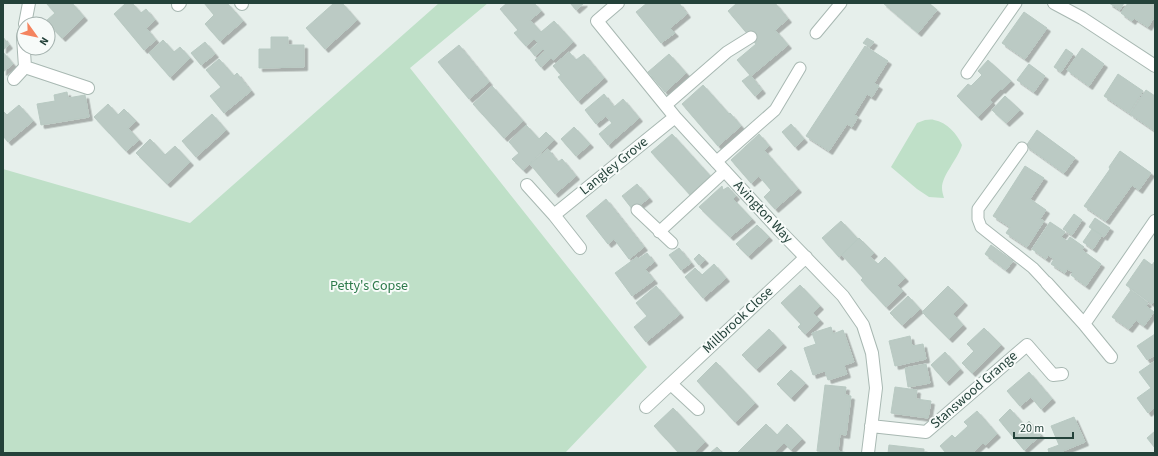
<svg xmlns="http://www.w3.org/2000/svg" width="1158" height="456" font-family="'Source Sans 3',sans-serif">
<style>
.green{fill:#bfe0c8}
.building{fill:#bbcac4;stroke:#b8c9c2;filter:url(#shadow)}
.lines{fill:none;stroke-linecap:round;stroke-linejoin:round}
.service-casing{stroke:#a8b8b2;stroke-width:13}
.minor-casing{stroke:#a8b8b2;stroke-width:14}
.service{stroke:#fff;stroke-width:11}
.minor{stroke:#fff;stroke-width:12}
.labels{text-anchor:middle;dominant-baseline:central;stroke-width:4;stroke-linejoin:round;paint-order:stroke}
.street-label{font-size:14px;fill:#24423a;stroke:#f7fbf9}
.park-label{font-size:14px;fill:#2d7a4b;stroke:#f7fbf9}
</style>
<defs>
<filter id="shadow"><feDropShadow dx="3.5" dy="3.5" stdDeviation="0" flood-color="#0004"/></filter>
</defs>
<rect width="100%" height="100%" fill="#e6efeb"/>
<path class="green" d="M439 3H488L410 68 647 367 565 453H3V169L190 223Z
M925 120C928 120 931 119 934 120 947 122 957 134 962 145 958 159 942 175 942 188 942 191 943 195 944 198L929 197 917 189 891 167 917 123Z"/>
<path class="building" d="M46 3H72L84 17 62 38 46 21 55 13Z
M126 3H132L141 13 146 9 155 20 146 28 156 40 144 50 114 14Z
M204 3H227L243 21 220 41 205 24 214 15Z
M334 3H342L357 20 325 49 306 28Z
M507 3H534L541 11 530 20 541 32 554 21 573 42 553 60 551 58 541 67 535 60 545 51 543 49 535 56 530 50 538 43 534 39 526 46 514 33 518 30 500 9Z
M570 3H584L576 10Z
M647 3H679L687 14 670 28 675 33 661 43 636 12Z
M737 3H775L788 19 775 30 788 45 751 76 762 90 755 96 742 81 750 75 737 60 756 44 728 11Z
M883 3H929L937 10 918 33Z
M1109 3H1124L1120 10Z
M1128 3H1155V16L1148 27 1134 18 1132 21 1121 13Z
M1024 12 1047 28 1025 59 1002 43Z
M3 37 9 45 3 50Z
M271 37H288V45H304V67L259 68V49H271Z
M867 38 874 42 870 47 863 43Z
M163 40 174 52 180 47 190 58 170 77 149 53Z
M205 42 215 54 201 65 191 53Z
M459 45 489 82 469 99 438 62Z
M865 46 888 61 874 83 879 86 872 97 867 94 854 115 858 117 852 127 847 124 829 151 806 136Z
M1082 48 1104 64 1089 86 1067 70Z
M1066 49 1073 54 1061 72 1054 67Z
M3 52 13 64 3 72Z
M569 52 576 60 584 54 604 78 578 101 558 77 561 75 553 66Z
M669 54 686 73 665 92 648 72Z
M219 59 234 76 237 73 251 91 224 113 210 96 221 87 206 70Z
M988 60 1011 81 1002 90 1001 89 990 100 992 102 978 117 957 96 968 84 971 86 982 75 978 71Z
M1029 64 1045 76 1034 92 1017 80Z
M1118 74 1143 91 1129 113 1104 96Z
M703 85 729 114 730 113 741 126 718 146 682 104Z
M492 86 523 121 504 138 473 104Z
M1146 90 1155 96V131L1130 114Z
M67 92 68 98 85 95 89 117 41 125 37 104 55 101 54 95Z
M604 94 614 107 623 99 639 118 608 145 599 134 612 123 606 116 596 124 585 110Z
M1005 96 1020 110 1006 123 992 110Z
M108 104 118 115 124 109 136 121 128 128 139 140 126 151 94 117Z
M19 105 33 121 8 142 3 136V111L7 115Z
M212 114 226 130 196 157 182 141Z
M791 124 804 139 795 147 782 132Z
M526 125 539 139 546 132 554 140 523 170 512 159 519 153 509 142Z
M574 127 590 144 576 156 561 139Z
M1037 130 1075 158 1064 173 1026 146Z
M672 134 712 178 692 197 651 152Z
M759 134 769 146 764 150 798 189 775 209 764 197 771 190 759 176 751 183 731 160Z
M150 139 165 155 175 146 190 162 167 184 136 153Z
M548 149 558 162 562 159 576 176 555 194 530 164Z
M1120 151 1151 173 1139 190 1132 185 1106 221 1084 206 1110 169 1109 167Z
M1025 166 1044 178 1030 199 1046 210 1040 219 1044 221 1027 247 1006 233 1010 227 993 216Z
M637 184 649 198 633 210 622 196Z
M722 186 723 190 728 187 736 196 733 199 752 219 730 237 699 207Z
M606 199 644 247 629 259 614 239 608 244 586 216Z
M1074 214 1082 220 1072 235 1063 229Z
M1095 218 1110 228 1104 237 1089 227Z
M841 221 858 239 839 257 822 238Z
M1050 222 1065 232 1061 237 1067 241 1070 237 1084 247 1082 250 1101 264 1086 286 1071 275 1073 272 1067 269 1065 273 1051 264 1054 259 1048 255 1046 259 1032 249Z
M757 225 769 237 748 256 736 244Z
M1092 229 1102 235 1093 249 1083 242Z
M859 238 874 253 870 257 878 264 885 257 905 278 897 285 903 291 886 307 861 280 863 278 842 255Z
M991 245 1013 261 1006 270 985 254Z
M679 248 691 263 681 270 669 255Z
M647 253 654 262 645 269 654 280 632 296 615 273 637 257 638 259Z
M699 254 705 260 699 265 694 259Z
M1144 259 1152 265 1155 261V300L1152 304 1126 285Z
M714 264 726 278 703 298 685 277 695 268 702 275Z
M800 285 820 306 813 313 820 320 805 334 798 327 801 324 781 303Z
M656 286 680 314 646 342 634 327 647 316 636 303Z
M948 286 964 302 953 314 963 325 949 339 922 312Z
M1131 290 1148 303 1146 306 1154 312 1144 326 1136 320 1129 329 1112 317Z
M908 296 920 309 902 325 890 313Z
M831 327 833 334 843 330 854 362 844 365 847 374 828 380 825 371 813 375 804 348 816 344 812 333Z
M984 328 1001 345 972 373 962 363 974 351 967 344Z
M769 329 783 344 756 369 742 355Z
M1155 334V355L1147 360 1137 346Z
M910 336 912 346 923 344 926 359 895 366 889 341Z
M945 352 960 369 946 382 931 365Z
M1155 361V407L1148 413 1137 398 1151 388 1139 372Z
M716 362 755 403 735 422 697 381Z
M926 364 930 383 908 387 905 368Z
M791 370 805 383 791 398 777 384Z
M1029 372 1052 399 1041 409 1031 397 1020 406 1007 391Z
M825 385 846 387 845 395 851 396 846 435 840 434 838 451 848 453H831L817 451Z
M895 387 917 390 916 399 931 401 928 418 891 413Z
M673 408 705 442 694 453H679L654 426Z
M1010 409 1025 426 1029 421 1041 435 1024 450 999 420Z
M977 411 997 434 985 445 983 443 972 453H946L940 446 952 435 955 438 968 426 964 422Z
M1074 417 1085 442 1063 451 1064 453H1049L1048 449 1059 445 1051 426Z
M766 424 777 435 787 424 802 439 791 450 784 443 774 453H737Z
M1155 431V448L1147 438Z
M889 445 924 449V453H888Z
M717 447 723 453H710Z"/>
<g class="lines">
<defs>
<path id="service" d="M816 33 841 3
M967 73 1016 3
M666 105 727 52 751 37
M1022 148 978 209V219L981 227 1033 268 1047 283
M716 162 775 110 800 68
M637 210 672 243
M659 232 725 171"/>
<path id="minor" d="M241 3 242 4
M618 3 597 21 675 117 780 231 843 296 863 325 872 353 876 388 868 453
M1054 3 1082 18 1155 66
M178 5 180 3
M25 24 29 3
M25 67 88 88
M14 79 25 67 23 37 24 33
M527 185 554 215
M580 248 554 215 675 117
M1047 283 1084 324 1111 357
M1084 324 1155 221
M671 384 698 409
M646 407 806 257
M871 426 926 432 1027 345 1053 375 1062 374"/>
</defs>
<use href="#service" class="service-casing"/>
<use href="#minor" class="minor-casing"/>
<use href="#service" class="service"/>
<use href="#minor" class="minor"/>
</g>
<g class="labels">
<g class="street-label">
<text transform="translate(614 166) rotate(-39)">Langley Grove</text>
<text transform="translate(763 212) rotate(47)">Avington Way</text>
<text transform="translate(738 320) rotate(-43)">Millbrook Close</text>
<text transform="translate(974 390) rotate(-41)">Stanswood Grange</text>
</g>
<g class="park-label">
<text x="369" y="286">Petty's Copse</text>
</g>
</g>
<rect width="1158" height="456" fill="none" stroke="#24423a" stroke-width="8"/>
<g transform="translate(36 36) rotate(123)"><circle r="19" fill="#f7fbf9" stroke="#a3b1ad"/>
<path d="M0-3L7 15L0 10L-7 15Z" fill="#f4845f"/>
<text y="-6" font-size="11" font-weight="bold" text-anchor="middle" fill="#24423a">N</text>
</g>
<path d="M1014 432v6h59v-6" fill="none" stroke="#24423a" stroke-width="2"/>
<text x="1020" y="432" font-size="12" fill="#24423a" stroke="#f7fbf9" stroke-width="3" paint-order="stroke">20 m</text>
</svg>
